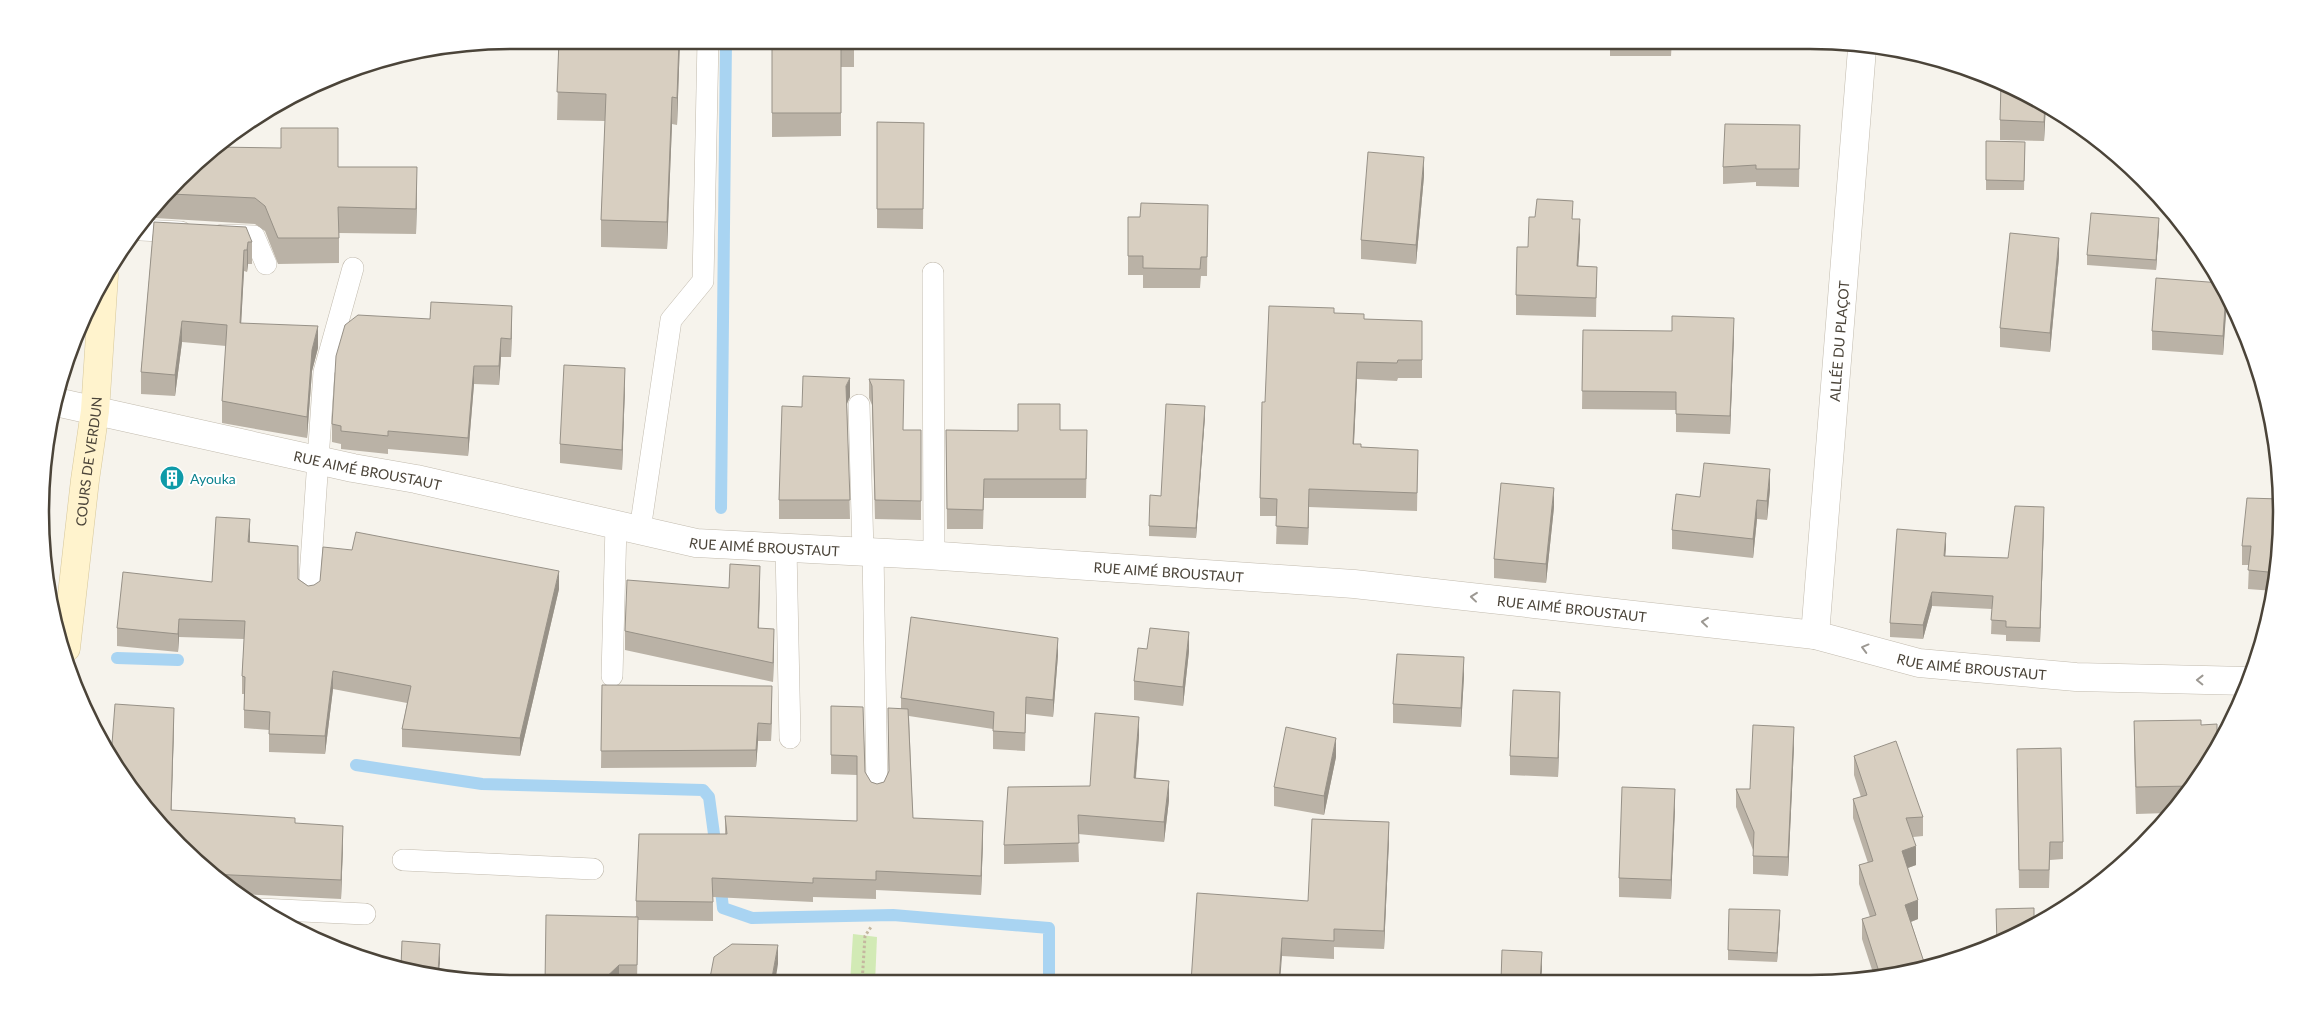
<svg xmlns="http://www.w3.org/2000/svg" width="2322" height="1024" font-family="Lato,sans-serif">
<style>
.green{fill:#d2eab5}
.lines{fill:none;stroke-linecap:round;stroke-linejoin:round}
.stream{stroke:#a9d4f2;stroke-width:12}
.service-casing{stroke:#c2bbae;stroke-width:22}
.minor-casing{stroke:#c2bbae;stroke-width:29}
.secondary-casing{stroke:#d6c79b;stroke-width:29}
.path{stroke:#c4b79f;stroke-width:3;stroke-dasharray:2.5 2.5;stroke-linecap:butt}
.service{stroke:#fff;stroke-width:21}
.minor{stroke:#fff;stroke-width:28}
.secondary{stroke:#fff3cd;stroke-width:28}
.wall{fill:#bab2a6}
.shaded-wall{fill:#979187}
.building{fill:#d8cfc1;stroke:#979187}
.oneway{stroke:#9c9892}
.labels{text-anchor:middle;dominant-baseline:central;stroke-width:4;stroke-linejoin:round;paint-order:stroke}
.street-label{font-size:14px;fill:#4b4439;stroke:#fff}
.culture-label{font-size:14px;fill:#0d838f;stroke:#fff;text-anchor:start}
.rim{fill:none;stroke:#4b4439;stroke-width:2.5}
</style>
<rect width="100%" height="100%" fill="#f6f3ec"/>
<path class="green" d="M853 934 877 937 875 983H850Z"/>
<g class="lines">
<path class="stream" d="M721 508 726 40
M117 658 178 660
M356 765 482 784 703 790 709 797 716 849
M720 882 723 908 752 918 893 915 1049 928V982"/>
<defs>
<path id="service" d="M141 230 181 232
M222 235 254 236 266 264
M933 273 934 556
M859 405 863 552
M640 530 671 320 703 281 708 40
M786 548 790 738
M873 552 877 790
M309 592 324 372 353 268
M612 676 616 525
M403 860 593 869
M260 909 365 914"/>
<g id="minor">
<path id="s1" d="M56 402 353 468 416 479 696 543 926 555 1354 584 1815 635 1919 663 2076 677 2248 681"/>
<path id="s2" d="M1815 635 1862 49"/>
</g>
<g id="secondary">
<path id="s3" d="M66 648 85 480 95 411 104 275"/>
</g>
</defs>
<use href="#service" class="service-casing"/>
<use href="#minor" class="minor-casing"/>
<use href="#secondary" class="secondary-casing"/>
<path class="path" d="M862 983 865 936 871 927"/>
<use href="#service" class="service"/>
<use href="#minor" class="minor"/>
<use href="#secondary" class="secondary"/>
</g>
<path class="wall" d="M512 40H680L677 125 672 124 667 249 601 247V220L605 121 557 120 559 46 508 44 500 42Z
M772 40H854V67H841V136L772 137Z
M1610 40H1672L1671 56H1610Z
M2046 103 2044 141 2000 140V120Z
M269 108V112H263Z
M877 122 924 123 923 229 877 228Z
M1800 125 1799 187 1756 186V182L1723 184V167Z
M281 128 338 167 417 193 416 234 339 233V263L278 264 265 231 255 224 155 218V213L201 157 281 148Z
M1986 141 2025 142 2024 190H1986Z
M1424 176 1416 264 1361 259V240Z
M1208 205 1207 276H1201L1200 288H1143V275H1128V217H1140Z
M1573 219 1580 238 1578 266 1597 267 1596 317 1516 315V295L1528 247Z
M154 222 252 242V264H248L247 272 244 271 241 323 318 348 312 371 307 438 222 423V401L226 346 182 342 175 396 141 394V372Z
M2159 228 2156 270 2087 265V255Z
M2059 257 2050 352 2000 347V328Z
M2227 293 2223 355 2152 350V331Z
M1334 313 1364 319 1422 321V378H1398L1397 381 1357 379 1354 444 1361 447 1418 450 1417 511 1309 507 1308 545 1276 544 1277 516H1260V498L1265 402Z
M512 324 511 357H501L499 385 474 384 468 456 388 449V454L341 449V444L332 442V424Z
M1583 330 1734 336 1730 434 1676 432V410L1582 409Z
M869 379 903 430H921V520L875 519 872 405 869 398Z
M625 387 622 470 560 463V444Z
M850 397 847 404 850 519H779V500L802 407Z
M1205 416 1196 538 1149 536V526L1161 496Z
M946 430 1018 431 1060 430 1087 449 1086 498H984L983 529H947Z
M1770 489 1767 520 1757 519 1753 558 1672 549V530L1700 497Z
M2280 499 2278 574 2274 591 2248 589 2249 565H2242V546Z
M1554 507 1546 583 1494 578V559Z
M2044 521 2040 642 2006 641V635L1991 634 1992 609 1932 606 1923 639 1890 637V623L1946 547 1945 556 2008 558Z
M250 537V543L308 586 559 589 520 756 402 747V729L407 703 333 689 325 754 269 752V730L244 728V694H242V676L244 639 179 637 178 652 117 646V628L212 582Z
M760 585 759 628 774 648 773 682 625 650V631L729 588Z
M1147 649 1189 651 1183 706 1134 700V681Z
M1058 655 1053 717 1026 714 1025 751 993 749V729L909 716 913 818 983 840 981 895 876 890V899L813 897V902L713 897V921L638 920 637 984H545L636 916V901L725 834V816L857 821V775L831 774V706L863 707 865 772 871 782 877 784 884 782 889 772 901 709V698Z
M1464 676 1461 727 1393 723V704Z
M602 685 772 704 771 741H758L756 767 601 768Z
M1560 711 1558 777 1510 775V756Z
M2134 721 2202 774 2168 813 2136 814 2134 748Z
M174 727 171 810 295 823 343 845 341 899 238 894 201 867 111 757Z
M1139 736 1136 778 1169 800 1164 842 1078 834 1079 862 1004 864V845L1090 786Z
M1794 746 1788 876 1753 874V850L1736 807V789H1750Z
M1854 756 1923 817V836L1913 837 1916 865 1908 868 1918 919 1911 922 1925 966 1875 979 1862 939V919L1870 917 1859 884V865L1868 863 1853 818V799L1861 797 1854 775Z
M1336 757 1324 815 1274 806V787Z
M2017 767 2063 842V859L2050 860 2049 888H2019Z
M1675 808 1671 899 1619 897V878Z
M1389 840 1384 949 1334 947V959L1282 956 1191 982 1308 901Z
M1780 920 1777 962 1728 960V950Z"/>
<path class="shaded-wall" d="M679 40H680L677 125V98Z
M672 97V124L667 249V222Z
M2045 103H2046L2044 141V122Z
M1424 157V176L1416 264V245Z
M417 167V193L416 234V209Z
M2159 218V228L2156 270V260Z
M1580 219V238L1577 285V266Z
M2059 238V257L2050 352V333Z
M248 242V264L247 272V250Z
M244 250V271L240 344V323Z
M2226 292 2227 302 2223 355V336Z
M512 306V324L511 357V339Z
M1734 318V336L1730 434V416Z
M182 321V342L175 396V375Z
M318 326V348L312 371 307 438V417L312 350Z
M501 338V357L499 385V366Z
M1357 362V379L1353 461V444Z
M474 366V384L468 456V438Z
M625 368V387L622 470V450Z
M850 378V397L846 405V386Z
M1205 406V416L1196 538V528Z
M1770 469V489L1767 520V501Z
M1554 488V507L1546 583V564Z
M1309 489V507L1308 545V528Z
M1757 500V519L1753 558V539Z
M2044 507V521L2040 642V628Z
M250 519V537L248 560V542Z
M1946 533V547L1944 570V556Z
M760 566V585L758 647V628Z
M559 571V589L520 756V738Z
M1932 592V606L1923 639V625Z
M179 619V637L178 652V634Z
M774 629V648L773 682V663Z
M1189 632V651L1183 706V687Z
M1058 638V655L1053 717V700Z
M1464 657V676L1461 727V708Z
M333 671V689L325 754V736Z
M772 686V704L771 741V724Z
M1560 692V711L1558 777V758Z
M174 708V727L171 828V810Z
M1139 717V736L1134 797V778Z
M758 723V741L756 767V750Z
M1794 727V746L1788 876V857Z
M1336 738V757L1324 815V796Z
M1169 781V800L1164 842V822Z
M1675 789V808L1671 899V880Z
M983 821V840L981 895V876Z
M1389 822V840L1384 949V931Z
M343 826V845L341 899V880Z
M1916 846V865L1902 870V851Z
M1918 900V919L1905 924V905Z
M1780 910V920L1777 962V953Z
M1282 938V956L1280 982H1279Z
M440 944V963L439 972H438Z
M778 945V964L775 983H771Z
M1542 952V971L1541 981H1540Z
M619 965V984H599Z"/>
<path class="building" d="M559 40H679L677 98 672 97 667 222 601 220 606 94 557 92Z
M772 40H854V43H841V113H772Z
M2001 83 2045 103 2044 122 2000 120Z
M877 122 924 123 923 209H877Z
M1725 124 1800 125 1799 169H1756V165L1723 167Z
M281 128H338V167H417L416 209 338 207 339 238H278L265 206 255 198 171 194 201 157 215 147 281 148Z
M1986 141 2025 142 2024 181 1986 180Z
M1368 152 1424 157 1416 245 1361 240Z
M1537 199 1573 201 1572 219H1580L1577 266 1597 267 1596 298 1516 295 1517 247H1528L1529 217H1535Z
M1141 203 1208 205 1207 257H1201L1200 269 1143 268V256H1128V217H1140Z
M2091 213 2159 218 2156 260 2087 255Z
M154 222 246 227 252 242H248L247 250H244L240 323 318 326 312 350 307 417 222 401 227 325 182 321 175 375 141 372Z
M2010 233 2059 238 2050 333 2000 328Z
M2156 278 2221 283 2226 292 2223 336 2152 331Z
M431 302 512 306 511 339 501 338 499 366H474L468 438 388 431V436L341 431V426L332 424 336 356 345 325 358 315 430 319Z
M1269 306 1334 308V313L1364 314V319L1422 321V360H1398L1397 363 1357 362 1353 444H1361V447L1418 450 1417 493 1309 489 1308 528 1276 526 1277 499 1260 498 1262 402H1265Z
M1672 316 1734 318 1730 416 1676 414V392L1582 391 1583 330 1672 331Z
M564 365 625 368 622 450 560 444Z
M803 376 850 378 846 386 850 500H779L782 406 802 407Z
M869 379 904 380 903 430H921V501L875 500 872 386Z
M1018 404H1060V430H1087L1086 479H984L983 510 947 509 946 430 1018 431Z
M1166 404 1205 406 1196 528 1149 526 1150 495 1161 496Z
M1704 463 1770 469 1767 501 1757 500 1753 539 1672 530 1676 494 1700 497Z
M1501 483 1554 488 1546 564 1494 559Z
M2247 498 2280 499 2278 573 2248 570 2251 546H2242Z
M2015 506 2044 507 2040 628 2006 627V621L1991 620 1993 596 1932 592 1923 625 1890 623 1897 529 1946 533 1944 556 2008 558Z
M216 517 250 519 248 542 298 546V579L308 586 314 585 320 581 323 547 352 550 356 532 559 571 520 738 402 729 411 686 333 671 325 736 269 734 270 712 244 710 245 677 242 676 245 621 179 619 178 634 117 628 123 572 212 582Z
M730 564 760 566 758 628 774 629 773 663 625 631 627 580 729 588Z
M911 617 1058 638 1053 700 1026 697 1025 733 993 731 994 712 901 698Z
M1150 628 1189 632 1183 687 1134 681 1138 648 1147 649Z
M1397 654 1464 657 1461 708 1393 704Z
M602 685 772 686 771 724 758 723 756 750 601 751Z
M1513 690 1560 692 1558 758 1510 756Z
M115 704 174 708 171 810 295 818V823L343 826 341 880 210 874 201 867 111 757Z
M831 706 863 707 865 772 871 782 877 784 884 782 889 771 888 708 908 709 913 818 983 821 981 876 876 871V880L813 878V883L712 878 713 902 636 901 639 834H727L725 816 857 821V756L831 755Z
M1095 713 1139 717 1134 778 1169 781 1164 822 1078 815 1079 843 1004 845 1008 787 1090 786Z
M2201 720V725L2217 724V744L2202 774 2192 786 2136 787 2134 721Z
M1753 725 1794 727 1788 857 1753 856 1754 832 1736 789H1750Z
M1286 727 1336 738 1324 796 1274 787Z
M1896 741 1923 817 1906 818 1916 846 1902 851 1918 900 1905 905 1925 965 1881 978 1862 919 1876 915 1859 865 1873 861 1853 799 1867 795 1854 756Z
M2061 748 2063 842H2050L2049 870H2019L2017 749Z
M1622 787 1675 789 1671 880 1619 878Z
M1312 819 1389 822 1384 931 1334 929V941L1282 938 1279 982H1191L1197 893 1308 901Z
M2034 908V921L1997 944 1996 909Z
M1729 909 1780 910 1777 953 1728 950Z
M546 915 638 917 637 965H619L599 984H545Z
M402 941 440 944 438 972 401 966Z
M732 944 778 945 771 983H709L714 957Z
M1502 950 1542 952 1540 981H1501Z"/>
<defs><path id="oneway-chevron" d="M-2-3.5L2.5 0L-2 3.5" fill="none" stroke-width="1.6" stroke-linecap="round" stroke-linejoin="round" transform="scale(1.25)"/></defs>
<g class="oneway">
<use href="#oneway-chevron" transform="translate(1474 597) rotate(-174)"/>
<use href="#oneway-chevron" transform="translate(1705 622) rotate(-174)"/>
<use href="#oneway-chevron" transform="translate(1865 648) rotate(-165)"/>
<use href="#oneway-chevron" transform="translate(2200 680) rotate(-179)"/>
</g>
<defs>
<symbol id="building-disc" viewBox="-11 -11 22 22"><circle r="9.5" fill="#0f9aa8" stroke="#fff"/><path d="M-4-6H4V6H1V3H-1V6H-4ZM-2.5-4.3h1.7v1.8h-1.7ZM.8-4.3h1.7v1.8H.8ZM-2.5-1h1.7V.8h-1.7ZM.8-1h1.7V.8H.8Z" fill="#fff"/></symbol>
</defs>
<g fill-rule="evenodd">
<use href="#building-disc" x="158" y="464" width="28" height="28"/>
</g>
<g class="labels">
<g class="street-label">
<text stroke="none"><textPath href="#s2" startOffset="295">ALLÉE DU PLAÇOT</textPath></text>
<text stroke="none"><textPath href="#s3" startOffset="188">COURS DE VERDUN</textPath></text>
<text stroke="none"><textPath href="#s1" startOffset="319">RUE AIMÉ BROUSTAUT</textPath></text>
<text stroke="none"><textPath href="#s1" startOffset="724">RUE AIMÉ BROUSTAUT</textPath></text>
<text stroke="none"><textPath href="#s1" startOffset="1129">RUE AIMÉ BROUSTAUT</textPath></text>
<text stroke="none"><textPath href="#s1" startOffset="1534">RUE AIMÉ BROUSTAUT</textPath></text>
<text stroke="none"><textPath href="#s1" startOffset="1939">RUE AIMÉ BROUSTAUT</textPath></text>
</g>
<g class="culture-label">
<text x="190" y="478">Ayouka</text>
</g>
</g>
<path d="M0 0H2322V1024H0ZM512 49H1810A463 463 0 0 1 2273 512V512A463 463 0 0 1 1810 975H512A463 463 0 0 1 49 512V512A463 463 0 0 1 512 49Z" fill="#fff" fill-rule="evenodd"/>
<path class="rim" d="M512 49H1810A463 463 0 0 1 2273 512V512A463 463 0 0 1 1810 975H512A463 463 0 0 1 49 512V512A463 463 0 0 1 512 49Z"/>
</svg>
